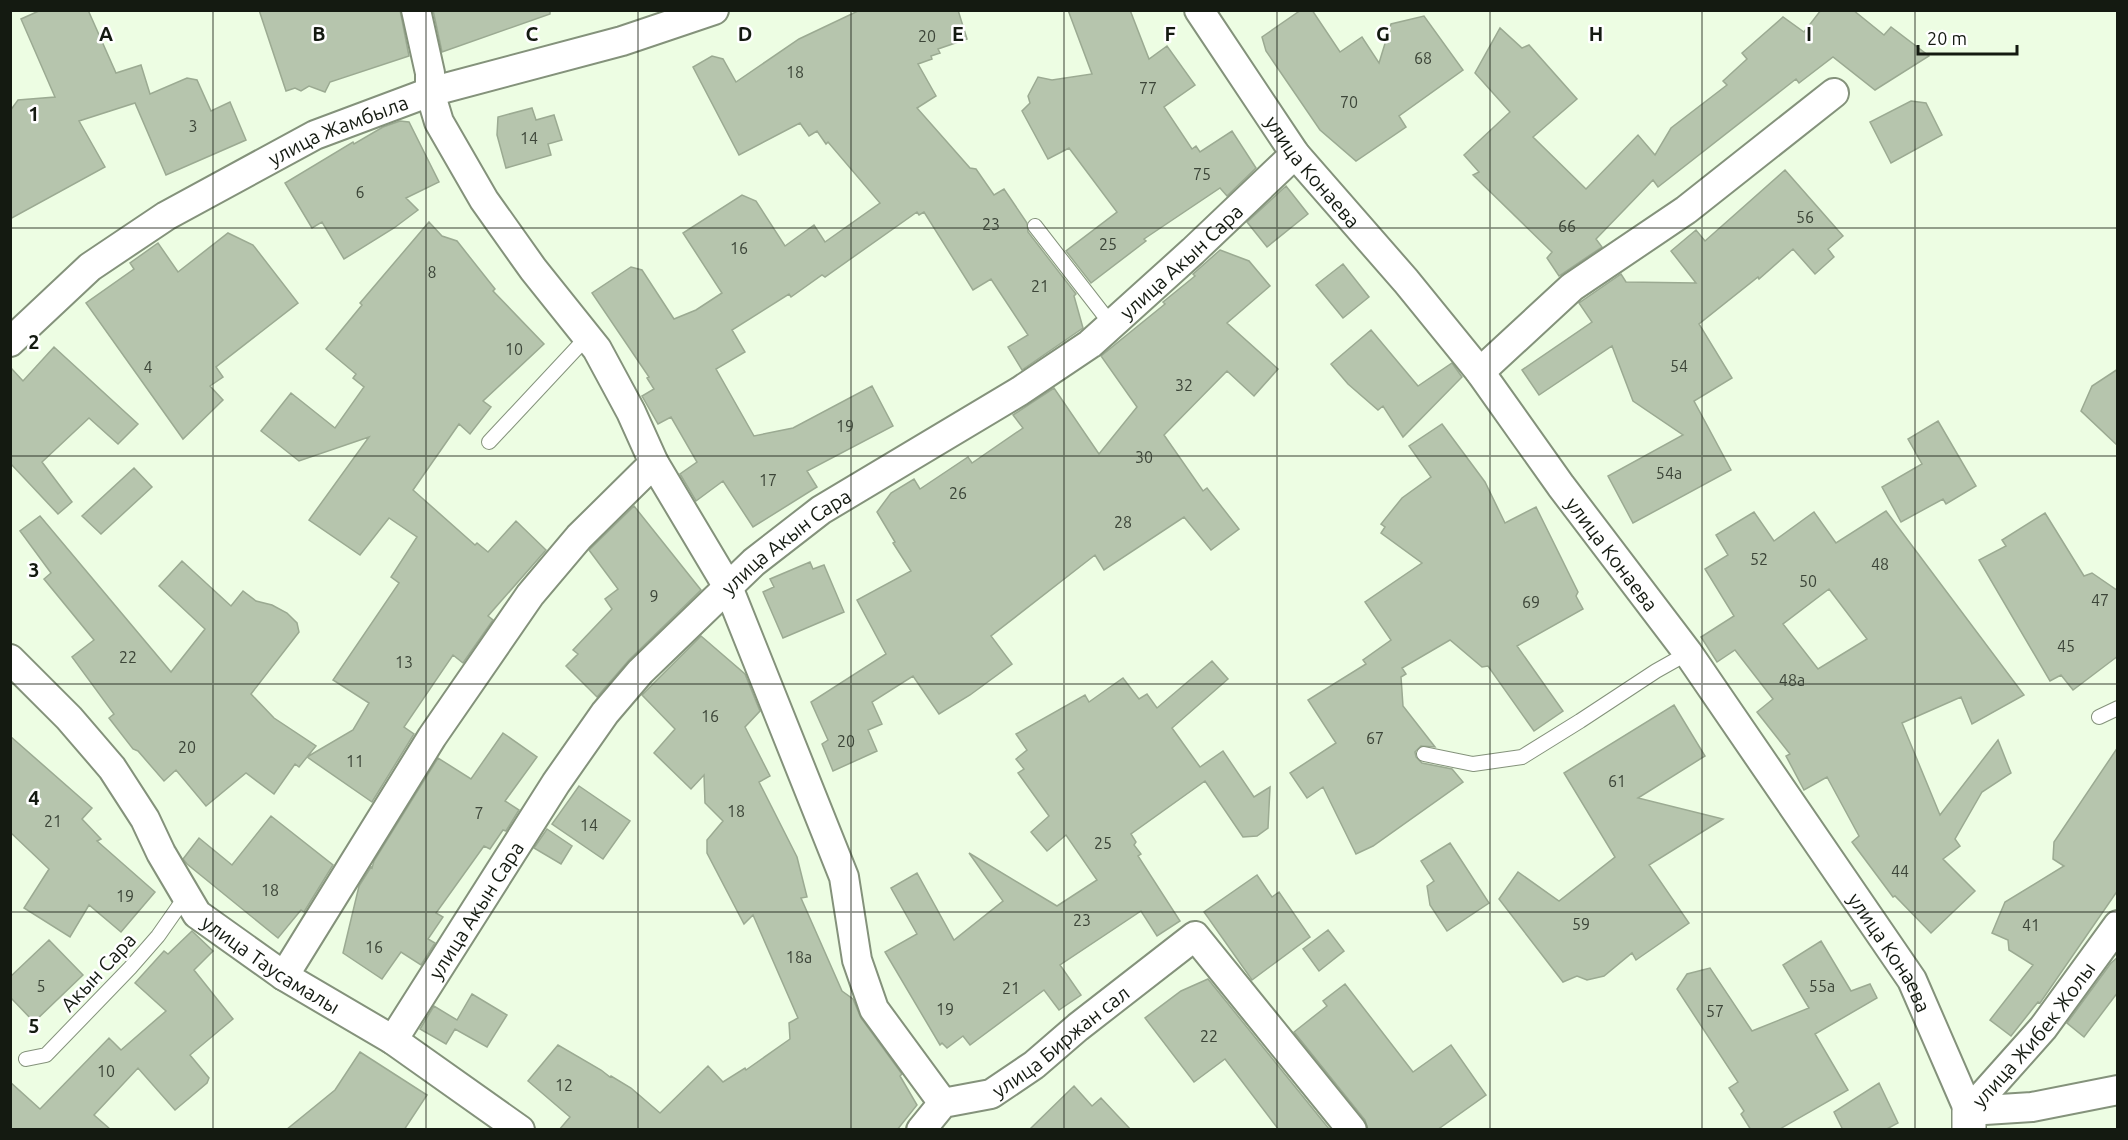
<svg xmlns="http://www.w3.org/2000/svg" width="2128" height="1140" font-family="Ubuntu,sans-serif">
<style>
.building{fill:#b6c5ad;stroke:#9baa92;stroke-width:1.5;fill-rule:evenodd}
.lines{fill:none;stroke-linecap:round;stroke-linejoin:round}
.service-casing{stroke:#84927b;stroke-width:16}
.minor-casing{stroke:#84927b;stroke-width:32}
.tertiary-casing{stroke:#84927b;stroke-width:36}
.service{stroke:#fff;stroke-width:14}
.minor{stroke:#fff;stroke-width:28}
.tertiary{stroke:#fff;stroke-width:33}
.grid{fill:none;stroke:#141a11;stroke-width:1.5;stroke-opacity:0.55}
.labels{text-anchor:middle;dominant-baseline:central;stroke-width:5;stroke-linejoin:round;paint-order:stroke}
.number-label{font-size:16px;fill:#3c4538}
.street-label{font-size:20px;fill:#141a11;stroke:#fff}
.grid-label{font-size:20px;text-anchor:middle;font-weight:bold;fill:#141a11;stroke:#fff;stroke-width:5;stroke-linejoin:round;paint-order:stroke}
</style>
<rect width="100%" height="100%" fill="#edfde3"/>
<path class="building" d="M41 10H88L116 73 141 65 150 94 187 78 197 80 211 111 230 102 246 140 166 175 135 103 79 121 105 167 10 219V111L18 100 55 97 21 19Z
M259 10H400L409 56 330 82 325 92 309 86 301 91 295 88 286 91Z
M433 10H550V14L442 52Z
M860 10H958L967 39 938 49 940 53 931 56 932 59 918 64 936 96 917 108 970 168 976 169 994 195 1004 189 1027 223 1028 232 1076 294 1074 296 1083 328 1022 370 1008 347 1028 335 991 279 973 290 924 212 919 215 917 212 825 277 822 275 791 297 789 294 732 330 745 352 716 369 754 436 793 428 872 386 893 426 807 471 817 487 753 527 723 481 696 501 680 474 697 462 671 417 658 424 642 396 654 389 647 378 649 377 592 293 631 267 642 270 674 319 696 310 722 293 683 233 742 195 756 201 785 246 814 225 825 242 880 203 828 142 826 144 817 131 809 136 800 123 739 155 693 67 712 56 723 59 736 82 799 39Z
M1068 10H1130L1149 59 1167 46 1195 85 1164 107 1192 149 1196 146 1200 152 1232 131 1256 168 1227 196 1220 188 1144 239 1146 241 1091 283 1066 251 1117 212 1069 148 1048 159 1022 111 1030 103 1028 96 1038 77 1052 80 1092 74Z
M1301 10H1312L1340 52 1362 37 1379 63 1391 24 1424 16 1463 70 1399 116 1406 127 1356 161 1320 130 1266 51 1262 37Z
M1821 10H1853L1884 35 1891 27 1929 56 1875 90 1833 57 1799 83 1796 79 1658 187 1653 180 1596 239 1602 247 1559 276 1547 258 1552 252 1473 175 1479 172 1464 155 1510 112 1475 73 1500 28 1522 48 1529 45 1577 99 1533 137 1586 189 1638 135 1655 155 1671 128 1727 85 1723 81 1747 59 1742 53 1783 17 1804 32Z
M1911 101 1926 103 1942 135 1891 163 1870 122Z
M532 108 536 120 554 115 562 140 548 144 551 155 506 168 497 135 498 117Z
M400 121 409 122 439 182 406 198 418 210 394 228 344 259 322 222 312 228 285 183 353 142 354 144 383 127Z
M1785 170 1843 236 1828 249 1834 257 1815 274 1793 249 1759 279 1758 277 1699 324 1732 378 1694 401 1731 470 1633 523 1608 476 1683 435 1633 401 1612 346 1539 395 1522 370 1592 322 1579 303 1621 274 1626 282 1696 283 1671 251 1696 230 1705 241Z
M1286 186 1308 214 1267 247 1247 222Z
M429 222 442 236 457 241 495 289 493 291 544 344 483 401 491 407 470 434 459 424 413 490 475 545 477 543 488 552 516 521 546 550 488 616 493 620 463 663 453 655 404 727 414 734 372 802 307 757 299 767 295 764 274 794 246 773 206 806 176 770 164 781 138 751 133 749 109 718 114 714 72 657 94 640 44 579 51 573 20 531 40 516 171 672 205 629 159 586 182 561 231 606 243 591 256 601 272 605 287 613 297 623 299 632 251 694 274 718 316 746 307 757 353 730 369 703 333 680 399 583 391 577 417 537 389 518 360 555 309 520 369 437 299 461 261 431 291 393 335 428 364 387 353 378 356 374 326 349 362 305 360 303Z
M228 233 253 245 298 303 216 367 223 377 210 386 223 400 183 439 86 303 134 269 130 263 158 243 178 272Z
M1220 250 1249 261 1270 286 1227 323 1278 369 1254 396 1227 371 1164 435 1203 491 1207 488 1239 529 1211 550 1184 517 1104 570 1095 555 991 636 1012 664 970 695 939 714 913 676 872 702 882 724 868 730 877 751 833 771 822 744 828 740 811 702 886 654 857 600 911 571 893 543 895 542 877 512 891 493 914 479 920 489 968 457 972 463 1023 428 1013 415 1054 388 1099 454 1137 407 1101 356 1165 304 1163 302 1195 276 1193 274Z
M1343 264 1369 297 1343 318 1316 285Z
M1371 330 1418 386 1452 363 1462 377 1403 437 1383 406 1378 410 1348 384 1331 364Z
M54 347 138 424 118 444 89 418 42 462 72 502 58 514 10 463V367L23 381Z
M2118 369V446L2081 411 2092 386Z
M1938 421 1976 486 1946 504 1943 499 1901 522 1882 487 1922 464 1908 439Z
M1442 424 1485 482 1505 523 1536 507 1578 592 1576 596 1583 609 1517 646 1563 711 1534 731 1488 666 1482 667 1450 640 1402 668 1406 674 1401 677 1403 706 1435 747 1421 746 1415 752 1416 757 1422 763 1452 769 1463 782 1373 846 1356 854 1323 787 1307 798 1290 773 1336 743 1308 700 1366 664 1363 660 1391 640 1365 602 1422 563 1381 533 1385 527 1381 524 1402 498 1431 477 1409 446Z
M134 468 152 487 101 534 82 516Z
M634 506 701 590 629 660 597 697 566 666 578 654 573 650 612 609 605 599 618 589 589 550Z
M1886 511 2024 695 1972 724 1961 697 1902 723 1940 815 1998 740 2011 773 1982 792 1955 839 1960 846 1943 859 1975 891 1931 933 1895 896 1893 897 1852 842 1859 836 1827 777 1804 790 1786 756 1790 754 1757 712 1773 699 1735 650 1717 662 1701 637 1734 616 1705 569 1728 555 1716 535 1754 512 1774 541 1814 512 1836 543ZM1829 589 1867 639 1818 669 1783 624Z
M2045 513 2084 576 2092 573 2118 591V656L2073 690 2061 675 2050 681 1979 560 2006 546 2002 540Z
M810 562 813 569 824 565 844 612 783 638 763 592 774 587 770 579Z
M701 636 745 674 760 711 745 727 770 776 759 782 797 857 807 897 801 898 842 991 853 999 861 1018 902 1074 900 1076 917 1105 897 1130H559L570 1117 528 1081 558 1045 601 1070 610 1077 611 1076 631 1088 660 1113 708 1066 723 1082 745 1068 746 1070 790 1039 789 1023 798 1018 753 915 744 924 707 853V840L723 821 705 803 704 775 691 789 654 753 675 729 642 695Z
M1212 661 1228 679 1172 728 1200 767 1223 751 1254 797 1270 787 1268 828 1257 836 1243 837 1205 781 1131 834 1136 842 1134 845 1141 854 1138 856 1180 921 1157 936 1141 911 1060 965 1081 995 1059 1010 1044 990 970 1045 963 1036 947 1048 942 1043 940 1045 885 952 917 934 891 888 917 873 954 940 1003 901 969 853 1057 906 1097 880 1066 835 1047 851 1031 832 1049 816 1018 773 1024 769 1016 759 1027 750 1016 734 1085 695 1089 702 1123 678 1139 699 1147 694 1157 708Z
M1674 705 1705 756 1638 798 1723 819 1649 865 1689 923 1636 960 1632 953 1604 976 1587 980 1577 976 1563 982 1499 899 1518 872 1559 901 1615 857 1564 773Z
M503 733 537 757 505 801 519 810 506 831 503 830 490 849 484 846 436 913 443 917 428 939 435 943 421 965 401 952 382 979 343 953 359 886 371 867 372 868 374 861 438 758 471 779Z
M10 736 92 808 82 819 101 839 97 841 155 892 121 932 89 905 70 937 24 908 49 869 10 832Z
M2118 747V890L2040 1003 2038 1002 2011 1036 1990 1020 2033 965 2009 950 2008 940 1992 933 2005 902 2064 866 2053 859 2054 842Z
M579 786 630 821 603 859 552 824Z
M271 816 333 865 304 912 301 910 278 938 187 864 183 859 199 838 232 865Z
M547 829 572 846 561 864 534 848Z
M1450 843 1489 903 1447 931 1430 905 1427 886 1434 881 1421 861Z
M1257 875 1272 897 1279 892 1310 937 1252 980 1204 912Z
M1328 930 1344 951 1319 971 1303 949Z
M192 931 213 951 194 970 233 1019 190 1055 209 1078 207 1083 175 1110 138 1068 94 1115 111 1130H10V1082L40 1109 109 1038 121 1050 166 1011 135 983 164 951 168 954Z
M49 940 83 975 34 1022 10 997V977Z
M1821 941 1851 991 1870 984 1877 998 1815 1034 1848 1090 1778 1130H1751L1741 1114 1744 1111 1729 1088 1738 1082 1677 989 1687 974 1710 968 1752 1031 1809 1008 1783 965Z
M2118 957V992L2084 1037 2067 1023 2111 963Z
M1208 979 1330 1130H1279L1225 1059 1194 1082 1145 1018 1181 991Z
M1345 984 1413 1072 1451 1045 1486 1095 1437 1130H1368L1365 1120 1294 1032 1327 1006 1323 1001Z
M472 994 507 1015 487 1047 455 1029 446 1044 420 1029 434 1006 457 1020Z
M360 1052 427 1095 404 1130H286L335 1090Z
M1879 1083 1898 1123 1885 1130H1843L1834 1112Z
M1074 1086 1092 1106 1101 1098 1131 1130H1029Z"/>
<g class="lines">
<defs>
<path id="service" d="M1035 226 1111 324
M489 442 588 336
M2099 717 2118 708
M1424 754 1473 764 1522 757 1580 721 1656 671 1688 653
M26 1059 46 1055 130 968 158 936 186 896"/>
<g id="minor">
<path d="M416 10 430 73V92L439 122 484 200 533 269 597 349 631 412 654 463 728 587 844 877 857 960 874 1009 943 1103"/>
<path id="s1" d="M1199 10 1295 154 1406 281 1480 372 1561 486 1688 653 1912 980 1969 1111"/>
<path id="s2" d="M10 342 90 267 166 216 315 135 430 92 622 41 714 10"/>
<path d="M1480 372 1572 287 1686 210 1834 93"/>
<path id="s3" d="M10 659 69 718 112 768 145 819 161 853 197 914 284 976 393 1040 520 1130"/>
<path d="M284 976 432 737 530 595 579 537 654 463"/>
<path id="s4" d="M393 1040 556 783 605 713 640 672 754 562 821 510 1020 391 1090 344 1193 251 1295 154"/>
<path id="s5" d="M1969 1111 2043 1028 2118 925"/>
<path d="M1969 1111 2032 1107 2118 1090"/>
<path id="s6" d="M921 1130 943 1103 991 1094 1034 1065 1078 1027 1195 936 1352 1130"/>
</g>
<path id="tertiary" d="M1969 1111V1130"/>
</defs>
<use href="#service" class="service-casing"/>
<use href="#minor" class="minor-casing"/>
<use href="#tertiary" class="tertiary-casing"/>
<use href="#service" class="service"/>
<use href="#minor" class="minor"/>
<use href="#tertiary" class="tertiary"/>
</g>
<path class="grid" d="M213 10V1130M426 10V1130M638 10V1130M851 10V1130M1064 10V1130M1277 10V1130M1490 10V1130M1702 10V1130M1915 10V1130M10 228H2118M10 456H2118M10 684H2118M10 912H2118"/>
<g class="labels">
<g class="number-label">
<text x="927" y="36">20</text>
<text x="1423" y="58">68</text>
<text x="795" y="72">18</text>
<text x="1148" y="88">77</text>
<text x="1349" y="102">70</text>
<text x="193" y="126">3</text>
<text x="529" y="138">14</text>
<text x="1202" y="174">75</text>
<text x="360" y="192">6</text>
<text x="1805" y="217">56</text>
<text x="991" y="224">23</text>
<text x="1567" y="226">66</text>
<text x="1108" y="244">25</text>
<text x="739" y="248">16</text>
<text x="432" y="272">8</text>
<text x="1040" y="286">21</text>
<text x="514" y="349">10</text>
<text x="1679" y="366">54</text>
<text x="148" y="367">4</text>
<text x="1184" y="385">32</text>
<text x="845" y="426">19</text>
<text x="1144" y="457">30</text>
<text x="1669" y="473">54а</text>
<text x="768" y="480">17</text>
<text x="958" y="493">26</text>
<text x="1123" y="522">28</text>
<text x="1759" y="559">52</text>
<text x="1880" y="564">48</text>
<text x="1808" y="581">50</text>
<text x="654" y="596">9</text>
<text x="2100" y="600">47</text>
<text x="1531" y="602">69</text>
<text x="2066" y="646">45</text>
<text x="128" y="657">22</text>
<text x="404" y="662">13</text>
<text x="1792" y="680">48а</text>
<text x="710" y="716">16</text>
<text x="1375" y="738">67</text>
<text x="846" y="741">20</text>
<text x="187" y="747">20</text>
<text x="355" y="761">11</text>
<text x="1617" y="781">61</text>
<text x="736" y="811">18</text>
<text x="479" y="813">7</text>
<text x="53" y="821">21</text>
<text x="589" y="825">14</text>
<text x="1103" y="843">25</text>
<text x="1900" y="871">44</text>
<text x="270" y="890">18</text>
<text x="125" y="896">19</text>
<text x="1082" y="920">23</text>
<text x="1581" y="924">59</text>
<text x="2031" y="925">41</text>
<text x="374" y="947">16</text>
<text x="799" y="957">18а</text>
<text x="41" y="986">5</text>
<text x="1822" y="986">55а</text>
<text x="1011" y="988">21</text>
<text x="945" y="1009">19</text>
<text x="1715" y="1011">57</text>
<text x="1209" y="1036">22</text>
<text x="106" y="1071">10</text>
<text x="564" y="1085">12</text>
</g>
<g class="street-label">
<text stroke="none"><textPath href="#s2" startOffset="394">улица Жамбыла</textPath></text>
<text stroke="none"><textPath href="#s1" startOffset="198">улица Конаева</textPath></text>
<text stroke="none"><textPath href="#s4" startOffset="1126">улица Акын Сара</textPath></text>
<text stroke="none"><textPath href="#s4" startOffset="640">улица Акын Сара</textPath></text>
<text stroke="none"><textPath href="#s1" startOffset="684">улица Конаева</textPath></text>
<text stroke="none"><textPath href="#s4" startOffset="154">улица Акын Сара</textPath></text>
<text stroke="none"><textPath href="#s1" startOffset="1170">улица Конаева</textPath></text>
<text stroke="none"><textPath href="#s3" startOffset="408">улица Таусамалы</textPath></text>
<text transform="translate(98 972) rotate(-47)">Акын Сара</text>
<text stroke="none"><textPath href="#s5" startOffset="100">улица Жибек Жолы</textPath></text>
<text stroke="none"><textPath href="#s6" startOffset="171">улица Биржан сал</textPath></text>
</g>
</g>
<g class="grid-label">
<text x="106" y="41">A</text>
<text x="319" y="41">B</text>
<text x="532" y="41">C</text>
<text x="745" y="41">D</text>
<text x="958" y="41">E</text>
<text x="1170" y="41">F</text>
<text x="1383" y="41">G</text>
<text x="1596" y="41">H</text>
<text x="1809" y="41">I</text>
<text x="34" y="121">1</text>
<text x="34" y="349">2</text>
<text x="34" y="577">3</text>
<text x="34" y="805">4</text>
<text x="34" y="1033">5</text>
</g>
<rect width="2128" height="1140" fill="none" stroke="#141a11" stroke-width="24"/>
<path d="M1918 45v9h99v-9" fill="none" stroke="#141a11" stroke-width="3"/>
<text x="1927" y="45" font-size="18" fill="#141a11" stroke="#ffffff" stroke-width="4.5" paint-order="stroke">20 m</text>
</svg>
